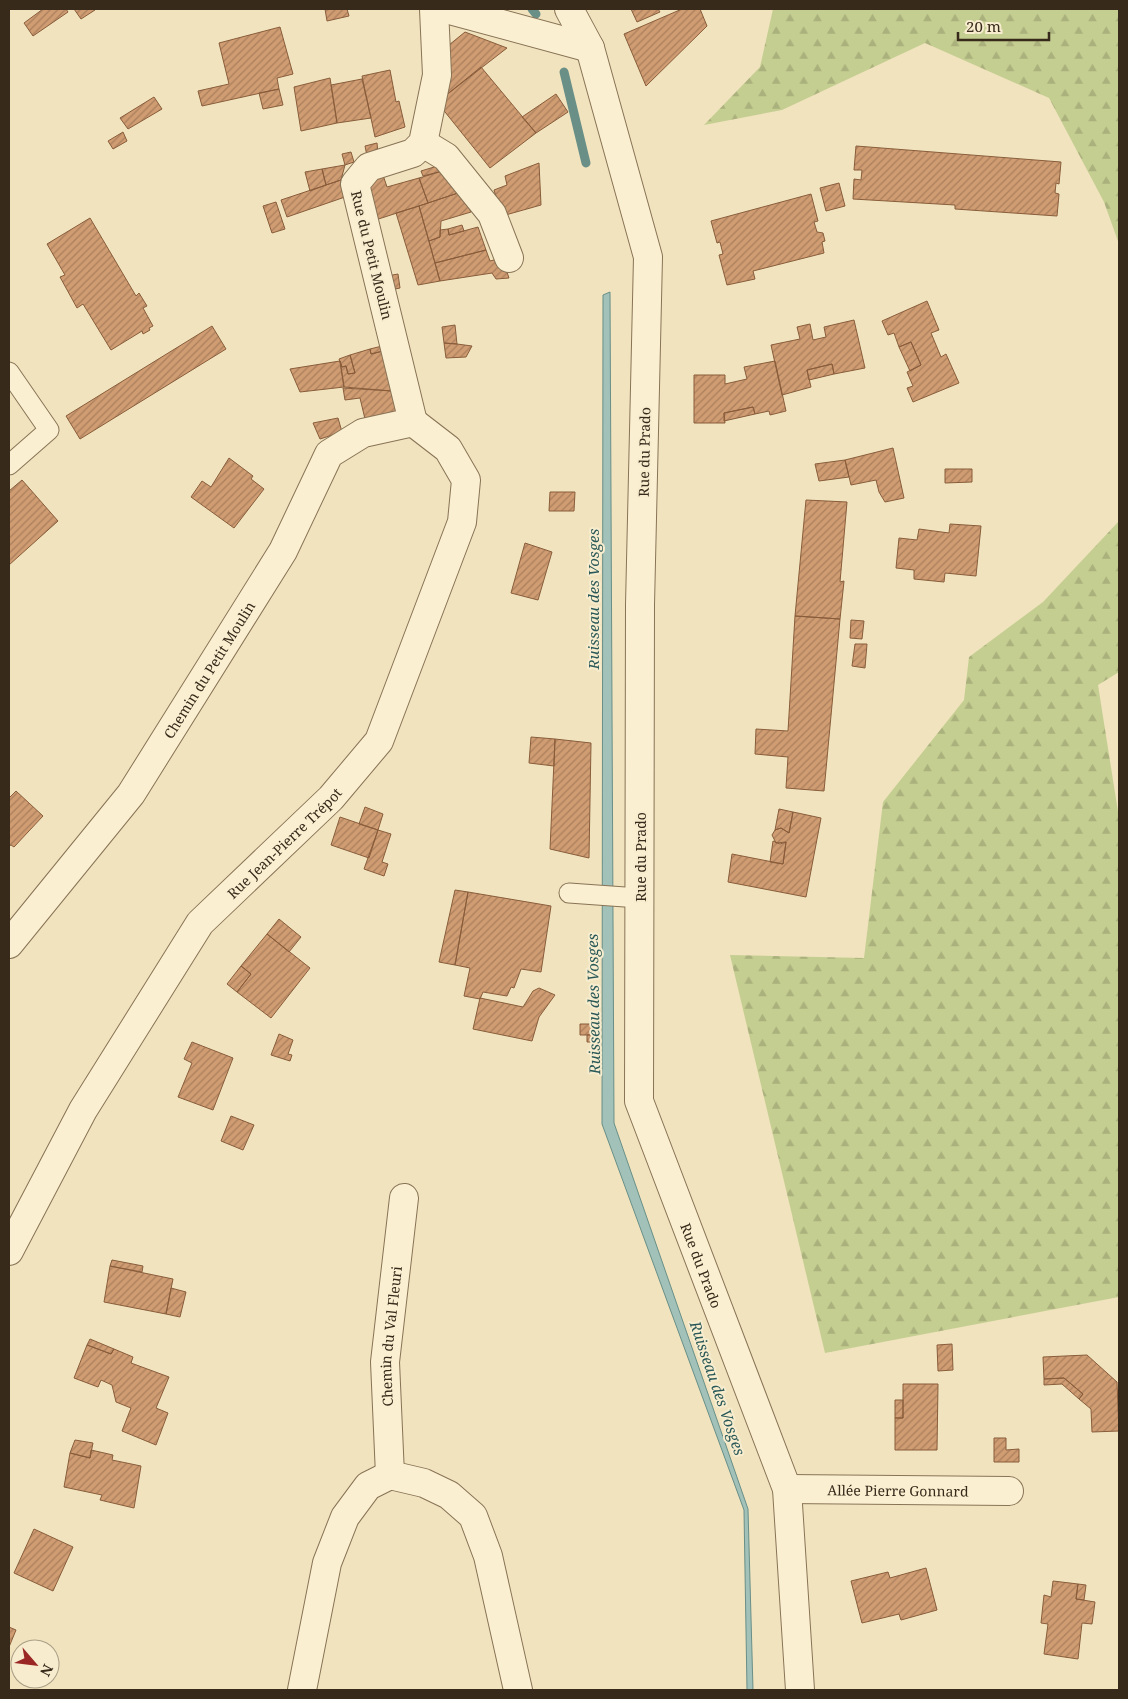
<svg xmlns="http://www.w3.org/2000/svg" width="1128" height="1699" font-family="'Noto Serif',serif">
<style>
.forest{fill:url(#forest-firs)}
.water{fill:#a1c1b9;stroke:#698f87}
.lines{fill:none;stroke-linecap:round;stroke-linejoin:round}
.stream{stroke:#698f87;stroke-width:9}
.building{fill:url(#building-hatch);stroke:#895d3b}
.lane-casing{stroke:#897356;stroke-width:21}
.street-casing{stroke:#897356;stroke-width:30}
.lane{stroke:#faf0d1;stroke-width:19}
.street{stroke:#faf0d1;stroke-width:28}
.labels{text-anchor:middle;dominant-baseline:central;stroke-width:4;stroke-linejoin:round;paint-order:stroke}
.street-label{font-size:14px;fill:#372a1b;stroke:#f7edce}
.water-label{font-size:15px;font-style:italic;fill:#2a5857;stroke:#f7edce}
</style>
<defs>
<pattern id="forest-firs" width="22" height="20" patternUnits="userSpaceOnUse" patternTransform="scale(1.25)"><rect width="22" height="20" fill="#c5ce91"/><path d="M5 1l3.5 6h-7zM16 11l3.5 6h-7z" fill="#aab17c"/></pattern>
<pattern id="building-hatch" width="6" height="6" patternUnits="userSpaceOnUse" patternTransform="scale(1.25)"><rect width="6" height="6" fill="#d09c72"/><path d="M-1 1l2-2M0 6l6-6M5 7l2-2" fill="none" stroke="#aa7f5d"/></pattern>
</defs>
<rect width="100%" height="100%" fill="#f0e3be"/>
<path class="forest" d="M773 9H1119V244L1104 202 1049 98 925 43 782 110 704 125 760 67Z
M1119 521V672L1098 685 1119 818V1297L825 1353 730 955 864 958 883 802 964 700 969 657 1043 602Z"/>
<path class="water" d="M610 292 614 1123 748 1509 753 1690H747L744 1510 602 1124 603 295Z"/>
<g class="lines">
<path class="stream" d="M532 9 536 14
M564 72 586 163"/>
</g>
<path class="building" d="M43 9H66L68 12 33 36 24 23Z
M74 9H94L95 10 81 19Z
M325 9H347L349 16 327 21Z
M631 9H658L660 12 637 22Z
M682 9H700L707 26 646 86 624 34Z
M280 27 293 74 277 78 279 89 202 106 198 91 229 84 219 43Z
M465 32 507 48 445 96 449 45Z
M481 67 536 133 490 168 441 107 445 96Z
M390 70 396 102 399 101 405 127 375 137 362 76Z
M330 78 337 123 301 131 294 87Z
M362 79 371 118 337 123 331 85Z
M279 89 283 105 263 109 259 93Z
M556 94 568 112 536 133 522 117Z
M154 97 162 109 128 129 120 118Z
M123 132 127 141 113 149 108 141Z
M377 143 378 153 367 156 365 146Z
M856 146 1061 162 1059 184 1056 183 1055 193 1059 194 1057 216 955 209V205L853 199 854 179 861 180 862 170H854Z
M351 152 354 162 345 165 342 154Z
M539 163 541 205 502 216 494 190 507 185 505 176Z
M444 164 446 170 423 176 421 171Z
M345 165 341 180 326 185 322 169Z
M322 169 326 185 310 191 305 172Z
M446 170 461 192 428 203 419 178Z
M383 175 387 187 419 178 428 203 366 223 369 180Z
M341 180 345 197 287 217 281 200Z
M839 183 845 206 826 211 820 188Z
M461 192 471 212 441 221 440 237 429 241 419 206Z
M811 194 818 221 814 222 817 232 823 233 825 241 822 242 824 253 753 271 755 279 727 285 719 255 723 254 720 242 717 243 711 221Z
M276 202 285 229 272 233 263 206Z
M419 206 440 281 418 285 396 213Z
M90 218 136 296 139 293 147 306 143 308 153 326 149 328 150 330 143 334 142 331 111 350 83 304 77 308 60 277 65 275 47 244Z
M462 225 464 231 449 235 448 229Z
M478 227 486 250 435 263 429 241 440 237V230L448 229 449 235Z
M486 250 490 261 502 258 509 278 496 279 492 273 440 281 435 263Z
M398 274 400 288 385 291 382 277Z
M927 301 939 330 931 333 941 357 946 354 959 383 913 402 907 388 913 386 907 372 921 365 911 342 899 347 894 333 888 335 882 321Z
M854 320 865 368 834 374 832 364 807 370 811 387 782 395 771 345 800 339 797 327 810 324 813 340 826 337 824 327Z
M455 325 457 344 444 343 442 327Z
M212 326 226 349 80 439 66 416Z
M911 342 921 365 910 371 899 347Z
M444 343 457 344 472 346 466 357 446 358Z
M382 346 383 351 371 354 370 349Z
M370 349 371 354 383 351 392 391 344 387 340 361 342 367 346 366 348 374 355 373 350 355Z
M350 355 355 373 348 374 346 366 342 367 339 359Z
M340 361 344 387 300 392 290 369Z
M775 361 786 411 770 415 769 411 755 414 753 407 724 413 725 423H694V375H725V384L747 379 744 367Z
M832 364 834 374 809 380 807 370Z
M343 388 392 391 401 414 365 419 360 398 345 400Z
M753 407 755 414 724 421V413Z
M338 418 342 432 320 439 313 423Z
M893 448 904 498 885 502 879 492 876 480 851 485 845 460Z
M229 458 253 476 251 479 264 489 234 528 191 497 202 481 211 487Z
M845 460 849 477 819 481 815 464Z
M945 469H972V482L945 483Z
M22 480 58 521 9 565V491Z
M550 492H575L574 511H549Z
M806 500 847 502 840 582 844 581 840 619 795 616Z
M950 524 981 526 976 576 945 573 944 582 914 579V570L896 568 899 538 917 540 919 529 949 533Z
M525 543 552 552 538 600 511 593Z
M795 616 840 619 824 791 786 788 788 757 755 754 756 729 788 731Z
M851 620 864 621 862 639 850 638Z
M855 644H867L865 668 852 666Z
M531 737 555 739 554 766 529 763Z
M555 739 591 743 589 858 550 849Z
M16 791 43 816 14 847 11 845 9 846V798Z
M365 807 383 814 378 830 359 824Z
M779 809 793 812 789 833 781 828 775 830Z
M793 812 821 818 806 897 728 882 732 854 783 864 786 842 776 843 772 835 775 830 781 828 789 833Z
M340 817 378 830 369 858 331 845Z
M378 830 391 834 382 862 388 864 384 876 364 869Z
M773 841 780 844 786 842 783 864 770 862Z
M455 890 468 892 455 965 439 962Z
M468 892 551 906 541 972 521 969 514 988 511 987 507 996 483 992 480 999 464 996 470 968 455 965Z
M279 919 301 937 289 952 267 934Z
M267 934 310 968 271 1018 237 992 251 974 241 966Z
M241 966 251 974 237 992 227 984Z
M539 988 555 995 539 1017 532 1041 473 1029 480 998 523 1007 533 991Z
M580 1024H591V1035H580Z
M279 1034 293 1040 288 1054 292 1055 290 1061 271 1055Z
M596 1034 595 1042H587V1035Z
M192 1042 233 1058 213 1110 178 1097 192 1063 184 1059Z
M231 1116 254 1125 243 1150 221 1141Z
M112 1260 143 1266 142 1272 110 1266Z
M110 1266 173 1279 166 1314 104 1302Z
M171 1288 186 1292 180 1317 166 1314Z
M90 1339 114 1349 111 1354 87 1345Z
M952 1344 953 1370 938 1371 937 1345Z
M87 1345 111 1354 114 1349 133 1357 131 1363 169 1377 156 1408 168 1413 156 1445 122 1431 131 1408 116 1402 112 1385 101 1380 98 1387 74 1378Z
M1087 1355 1117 1382 1119 1431 1092 1432 1091 1409 1079 1399 1083 1394 1064 1378 1044 1379 1043 1357Z
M1064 1378 1083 1394 1079 1399 1062 1384 1044 1385V1379Z
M903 1384H938L937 1450H895V1418H903Z
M895 1400H903V1418H895Z
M994 1438H1006V1450L1019 1449V1462H994Z
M75 1440 93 1443 90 1458 70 1453Z
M91 1450 113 1455 112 1460 141 1466 134 1508 100 1500 102 1495 64 1487 70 1453 90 1458Z
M34 1529 73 1547 53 1591 14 1573Z
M926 1568 937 1610 901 1620 899 1614 862 1623 851 1581 888 1572 890 1578Z
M1053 1581 1078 1584 1076 1599 1095 1602 1092 1624 1082 1623 1078 1659 1044 1654 1048 1624 1041 1623 1044 1595 1051 1597Z
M1078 1584 1086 1585 1084 1600 1076 1599Z
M9 1627 16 1630 9 1647Z"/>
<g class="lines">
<defs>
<path id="lane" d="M9 372 49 430 9 465
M569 893 639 898"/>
<g id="street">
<path d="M446 9 590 48"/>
<path id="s1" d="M569 9 590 48 648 257 640 605 639 1101 787 1489 800 1690"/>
<path d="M423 143 446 157 492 214 509 258"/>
<path d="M413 422 355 184 369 167 413 153 423 143 437 75 434 9"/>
<path id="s2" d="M9 944 131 794 283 551 329 454 363 433 413 422"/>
<path id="s3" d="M9 1251 83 1110 200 923 331 798 379 741 462 522 466 480 448 449 413 422"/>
<path id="s4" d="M390 1475 385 1362 404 1198"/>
<path id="s5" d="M787 1489 1009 1491"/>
<path d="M302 1690 327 1563 345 1517 368 1486 390 1475 424 1483 449 1495 473 1516 488 1556 518 1690"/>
</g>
</defs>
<use href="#lane" class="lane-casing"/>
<use href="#street" class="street-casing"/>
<use href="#lane" class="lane"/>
<use href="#street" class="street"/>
</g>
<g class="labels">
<g class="street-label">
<text transform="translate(372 255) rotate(76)">Rue du Petit Moulin</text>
<text transform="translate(644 452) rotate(-89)">Rue du Prado</text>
<text stroke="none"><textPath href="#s2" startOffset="340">Chemin du Petit Moulin</textPath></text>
<text stroke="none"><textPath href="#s3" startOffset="496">Rue Jean-Pierre Trépot</textPath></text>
<text transform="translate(640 857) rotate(-90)">Rue du Prado</text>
<text stroke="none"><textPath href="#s1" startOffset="1281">Rue du Prado</textPath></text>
<text stroke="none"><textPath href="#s4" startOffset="139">Chemin du Val Fleuri</textPath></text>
<text stroke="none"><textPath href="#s5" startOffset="111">Allée Pierre Gonnard</textPath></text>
</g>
<g class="water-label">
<text transform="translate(593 599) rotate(-90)">Ruisseau des Vosges</text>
<text transform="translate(593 1004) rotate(-91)">Ruisseau des Vosges</text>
<text transform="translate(718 1388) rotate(71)">Ruisseau des Vosges</text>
</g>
</g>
<rect width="1128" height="1699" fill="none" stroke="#372a1b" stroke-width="20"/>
<g transform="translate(35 1664) rotate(118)"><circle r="24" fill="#f7edce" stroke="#aa9f86"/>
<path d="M0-4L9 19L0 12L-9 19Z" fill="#9a2723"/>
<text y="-8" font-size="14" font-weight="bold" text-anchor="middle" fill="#372a1b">N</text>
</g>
<path d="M958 32v8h91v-8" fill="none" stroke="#372a1b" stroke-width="2.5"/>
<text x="966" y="32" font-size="15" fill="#372a1b" stroke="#f7edce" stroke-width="4" paint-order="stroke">20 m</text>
</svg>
